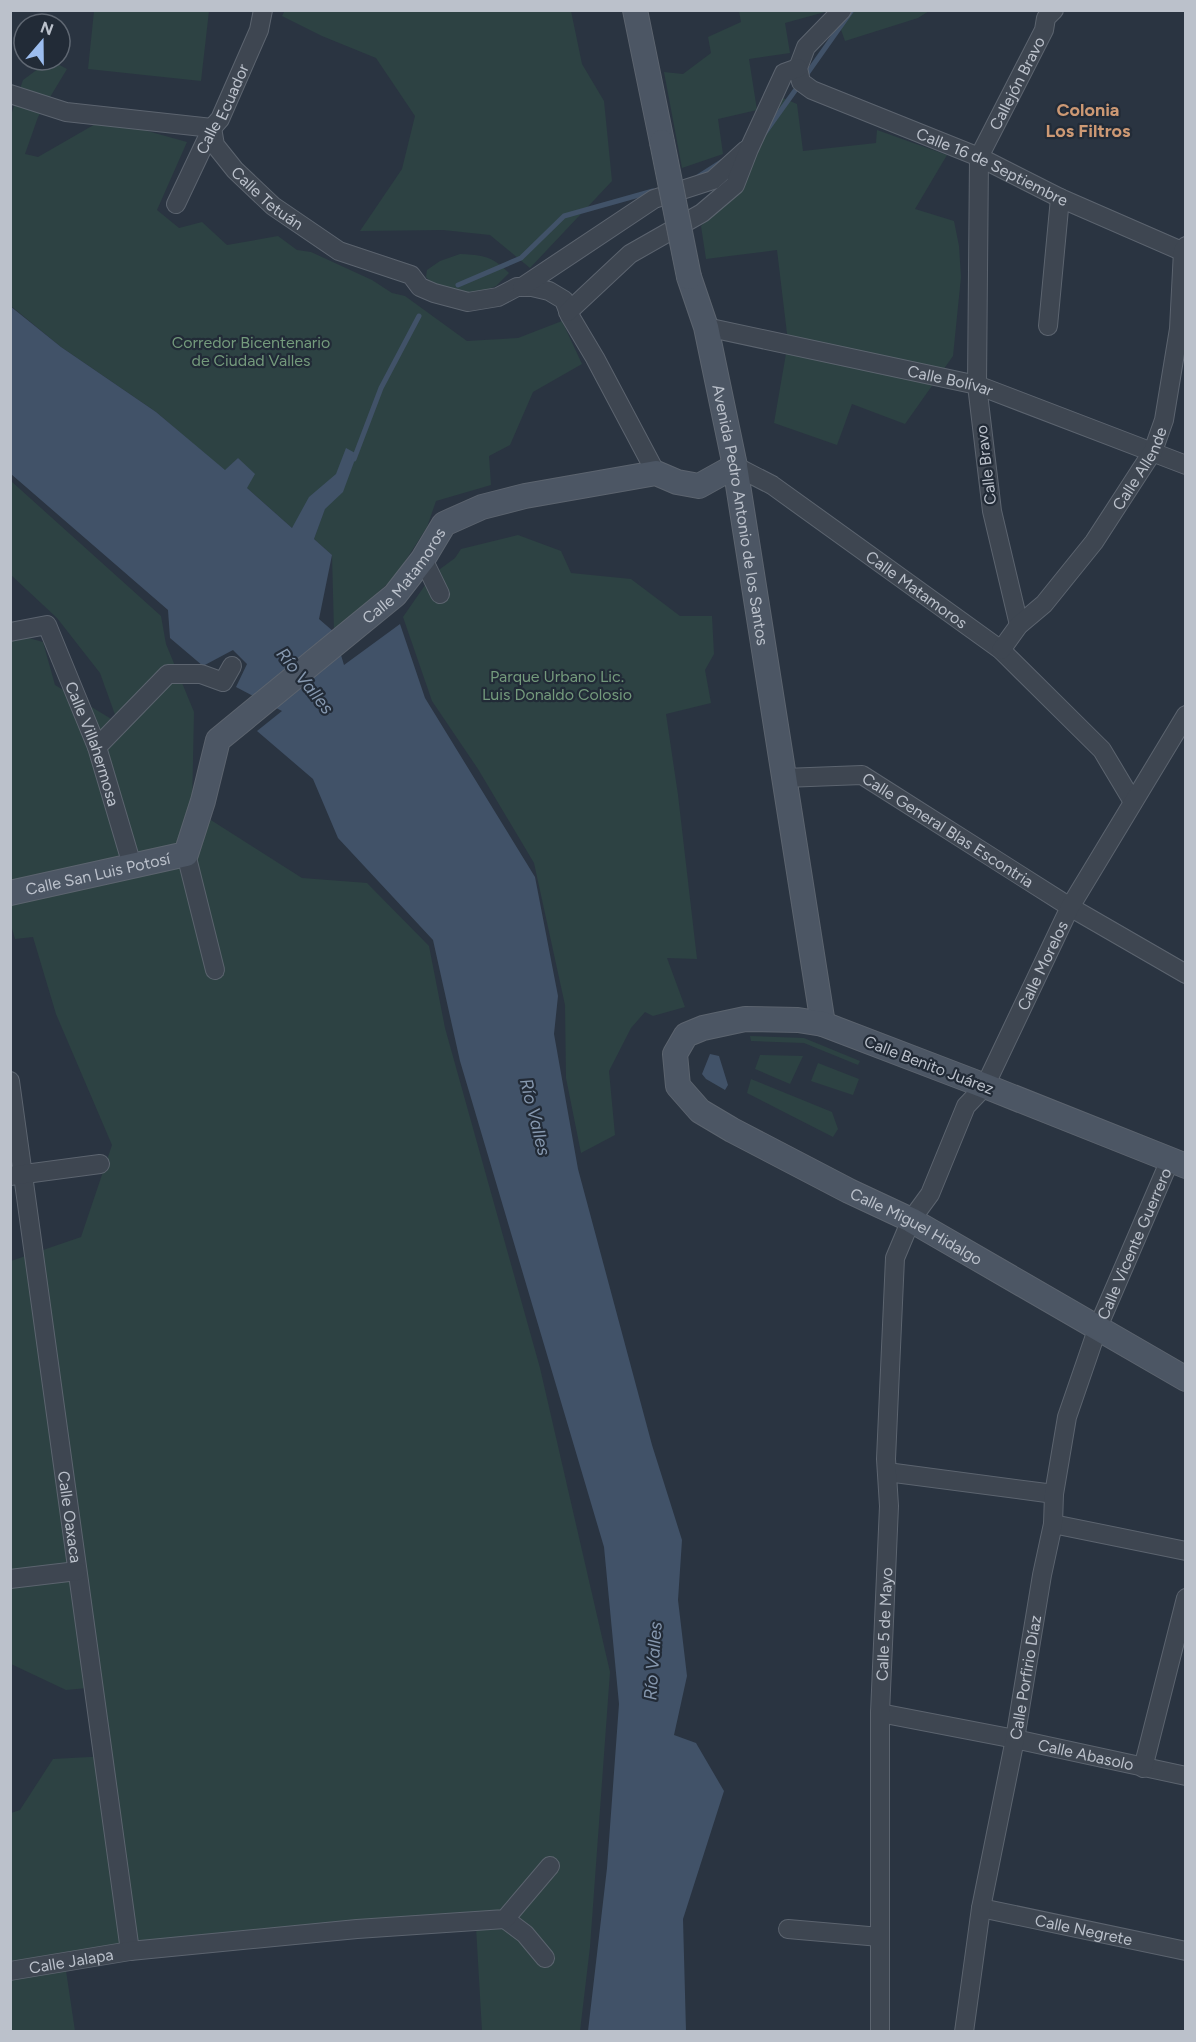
<svg xmlns="http://www.w3.org/2000/svg" width="1196" height="2042" font-family="Figtree,sans-serif">
<style>
.green{fill:#2d4243}
.water{fill:#415268}
.lines{fill:none;stroke-linecap:round;stroke-linejoin:round}
.stream{stroke:#415268;stroke-width:5}
.street-casing{stroke:#5c646f;stroke-width:20}
.secondary-casing{stroke:#5c646f;stroke-width:26}
.street{stroke:#3e4651;stroke-width:18}
.secondary{stroke:#4c5664;stroke-width:24}
.secondary-bridge-casing{stroke:#5c646f;stroke-width:26;stroke-linecap:butt}
.secondary-bridge{stroke:#4c5664;stroke-width:24}
.labels{text-anchor:middle;dominant-baseline:central;stroke-width:4.5;stroke-linejoin:round;paint-order:stroke}
.street-label{font-size:16px;fill:#bbc1cb;stroke:#222b37}
.park-label{font-size:16px;fill:#749a7c;stroke:#222b37}
.neighbourhood-label{font-size:18px;font-weight:bold;fill:#cd9974;stroke:#222b37}
.water-label{font-size:18px;font-style:italic;fill:#8698af;stroke:#222b37}
</style>
<rect width="100%" height="100%" fill="#2a3441"/>
<path class="green" d="M285 10 571 11 582 64 604 101 612 181 530 268 490 235 443 230 360 231 402 169 415 116 376 58 322 36 282 16Z
M837 10 929 11 918 18 845 41 835 13Z
M94 11H209L201 81 88 69Z
M739 11 825 10V12L785 23 790 53 749 59 757 110 718 119 723 154 682 168 664 72 683 74 711 53 708 37 741 22Z
M50 60 67 69 38 117 25 154 38 157 104 119 187 142 157 210 179 228 202 222 227 245 278 236 297 250 311 252 372 280 392 293 405 296 467 341 518 338 562 321 582 364 533 392 510 445 489 456 491 485 436 501 427 527 395 577 334 632 332 555 314 539 346 449 337 474 292 528 247 488 238 458 225 471 156 412 61 347 11 306V115L23 80Z
M778 96 797 104 803 151 876 143 877 130 947 155 915 209 954 221 959 246 961 277 953 356 905 424 852 404 837 445 774 423 788 342 777 250 706 259 701 226 735 192Z
M460 254C483 255 492 256 509 273L496 286 474 295 436 287 426 277 427 270 440 261Z
M11 481 161 616 166 644 194 712 192 808 302 878 367 883 429 946 445 1028 540 1368 610 1672 590 1947 580 2031H482L476 1927 65 1964 75 2031H11V1813L20 1810 53 1759 108 1756 98 1687 66 1690 11 1664V1261L81 1237 112 1145 56 1014 33 937 15 939 11 925V633L43 642 55 685 118 723 100 673 57 618 11 575Z
M518 535 561 551 571 573 631 579 680 616H712L714 654 705 670 711 703 666 714 678 795 697 959 667 958 685 1007 653 1016 645 1012 631 1028 609 1071 615 1135 581 1153 566 1078 565 1005 534 863 478 769 432 701 403 617 432 575 455 558 461 549Z
M750 1036 804 1038 860 1061 858 1065 804 1043 751 1041Z
M760 1055 803 1056 790 1084 755 1069Z
M818 1063 859 1079 853 1095 811 1081Z
M751 1079 832 1112 838 1129 833 1137 747 1093Z"/>
<path class="water" d="M10 306 61 347 156 412 225 470 238 458 255 474 247 488 292 528 309 497 336 474 346 448 357 454 343 492 325 509 314 539 332 555 319 619 334 632 344 665 400 624 425 698 535 877 558 996 554 1034 578 1169 652 1445 682 1540 678 1600 687 1676 674 1735 696 1743 724 1791 683 1919 686 2031H588L607 1868 619 1704 604 1547 460 1061 433 940 338 838 313 779 257 731 282 711 236 687 247 664 233 650 203 666 170 638 168 610 11 474Z
M710 1054 719 1056 728 1085 725 1090 706 1079 702 1074Z"/>
<g class="lines">
<path class="stream" d="M804 78 852 10
M764 134 799 85
M696 178 721 162
M458 285 521 258 564 216 653 191
M354 459 381 388 419 316"/>
<defs>
<g id="street">
<path id="s1" d="M842 10 806 47 798 68 801 82 812 90 979 157 1060 198 1186 253"/>
<path id="s2" d="M10 94 66 112 212 128 215 145 235 170 273 206 339 251 411 275 420 287 434 293 468 302 498 297 517 287H532L549 291 564 300 570 316 595 358 656 473"/>
<path id="s3" d="M176 204 212 128 220 119 259 30 263 10"/>
<path d="M522 287 654 199 713 180 746 150"/>
<path d="M568 312 630 254 702 213 735 185 749 149 784 73 798 68"/>
<path d="M1048 326 1060 198"/>
<path id="s4" d="M706 327 977 385 1186 465"/>
<path id="s5" d="M735 466 772 485 1001 650 1102 750 1133 802"/>
<path d="M423 559 440 594"/>
<path id="s6" d="M1019 625 992 511 977 385 979 157 1044 30 1046 18 1054 10"/>
<path id="s7" d="M10 632 47 625 97 747 132 865"/>
<path id="s8" d="M1001 650 1019 625 1044 604 1094 542 1153 451 1164 420 1179 329 1183 251 1186 246"/>
<path d="M97 747 168 674H201L223 682 232 666"/>
<path id="s9" d="M784 778 862 775 1070 907 1186 974"/>
<path d="M186 854 215 970"/>
<path id="s10" d="M10 1081 130 1951"/>
<path d="M10 1176 100 1164"/>
<path d="M887 1472 1054 1494"/>
<path d="M1053 1524 1186 1551"/>
<path d="M10 1579 77 1571"/>
<path id="s11" d="M880 1713 1015 1739 1186 1776"/>
<path d="M1143 1768 1186 1598"/>
<path id="s12" d="M981 1908 1186 1951"/>
<path d="M505 1919 525 1934 545 1958"/>
<path d="M788 1929 880 1937"/>
<path id="s13" d="M10 1971 130 1951 357 1929 505 1919 550 1866"/>
<path id="s14" d="M880 2032V1713L889 1506 886 1459 895 1258 911 1220 930 1194 966 1106 985 1086 1070 907 1186 715"/>
<path id="s15" d="M964 2032 981 1908 1015 1739 1042 1575 1053 1524 1054 1494 1067 1417 1098 1327 1170 1160"/>
</g>
<g id="secondary">
<path d="M635 10 662 142"/>
<path id="s16" d="M689 277 706 327 735 466 823 1024"/>
<path id="s17" d="M10 893 186 854 203 801 218 740 395 595 423 559 444 524 482 507 525 496 656 473 677 482 699 486 735 466"/>
<path id="s18" d="M1186 1166 985 1086 823 1024 798 1020 745 1019 703 1028 686 1035 675 1054 678 1086 700 1111 732 1130 849 1191 911 1220 1186 1379"/>
</g>
</defs>
<use href="#street" class="street-casing"/>
<use href="#secondary" class="secondary-casing"/>
<use href="#street" class="street"/>
<use href="#secondary" class="secondary"/>
<defs>
<path id="secondary-bridge" d="M662 142 689 277"/>
</defs>
<use href="#secondary-bridge" class="secondary-bridge-casing"/>
<use href="#secondary-bridge" class="secondary-bridge"/>
</g>
<g class="labels">
<g class="street-label">
<text stroke="none"><textPath href="#s6" startOffset="555">Callejón Bravo</textPath></text>
<text stroke="none"><textPath href="#s3" startOffset="106">Calle Ecuador</textPath></text>
<text stroke="none"><textPath href="#s1" startOffset="298">Calle 16 de Septiembre</textPath></text>
<text stroke="none"><textPath href="#s2" startOffset="298">Calle Tetuán</textPath></text>
<text stroke="none"><textPath href="#s4" startOffset="250">Calle Bolívar</textPath></text>
<text transform="translate(986 465) rotate(-97)">Calle Bravo</text>
<text stroke="none"><textPath href="#s8" startOffset="230">Calle Allende</textPath></text>
<text stroke="none"><textPath href="#s16" startOffset="244">Avenida Pedro Antonio de los Santos</textPath></text>
<text stroke="none"><textPath href="#s17" startOffset="548">Calle Matamoros</textPath></text>
<text stroke="none"><textPath href="#s5" startOffset="220">Calle Matamoros</textPath></text>
<text stroke="none"><textPath href="#s7" startOffset="165">Calle Villahermosa</textPath></text>
<text stroke="none"><textPath href="#s9" startOffset="180">Calle General Blas Escontria</textPath></text>
<text stroke="none"><textPath href="#s17" startOffset="90">Calle San Luis Potosí</textPath></text>
<text stroke="none"><textPath href="#s14" startOffset="1104">Calle Morelos</textPath></text>
<text transform="translate(929 1065) rotate(21)">Calle Benito Juárez</text>
<text stroke="none"><textPath href="#s18" startOffset="862">Calle Miguel Hidalgo</textPath></text>
<text stroke="none"><textPath href="#s15" startOffset="810">Calle Vicente Guerrero</textPath></text>
<text stroke="none"><textPath href="#s10" startOffset="440">Calle Oaxaca</textPath></text>
<text stroke="none"><textPath href="#s14" startOffset="408">Calle 5 de Mayo</textPath></text>
<text stroke="none"><textPath href="#s15" startOffset="360">Calle Porfirio Díaz</textPath></text>
<text stroke="none"><textPath href="#s11" startOffset="210">Calle Abasolo</textPath></text>
<text stroke="none"><textPath href="#s12" startOffset="105">Calle Negrete</textPath></text>
<text stroke="none"><textPath href="#s13" startOffset="62">Calle Jalapa</textPath></text>
</g>
<g class="park-label">
<text x="251" y="342">Corredor Bicentenario<tspan x="251" dy="18">de Ciudad Valles</tspan></text>
<text x="557" y="676">Parque Urbano Lic.<tspan x="557" dy="18">Luis Donaldo Colosio</tspan></text>
</g>
<g class="neighbourhood-label">
<text x="1088" y="110">Colonia<tspan x="1088" dy="21">Los Filtros</tspan></text>
</g>
<g class="water-label">
<text transform="translate(305 681) rotate(51)">Río Valles</text>
<text transform="translate(535 1117) rotate(76)">Río Valles</text>
<text transform="translate(653 1661) rotate(-86)">Río Valles</text>
</g>
</g>
<rect width="1196" height="2042" fill="none" stroke="#bbc1cb" stroke-width="24"/>
<g transform="translate(42 42) rotate(20)"><circle r="28" fill="#222b37" stroke="#5f6772" stroke-width="1.5"/>
<path d="M0-4.5L10 22L0 15L-10 22Z" fill="#9cbdef"/>
<text y="-9" font-size="16" font-weight="bold" text-anchor="middle" fill="#bbc1cb">N</text>
</g>
</svg>
